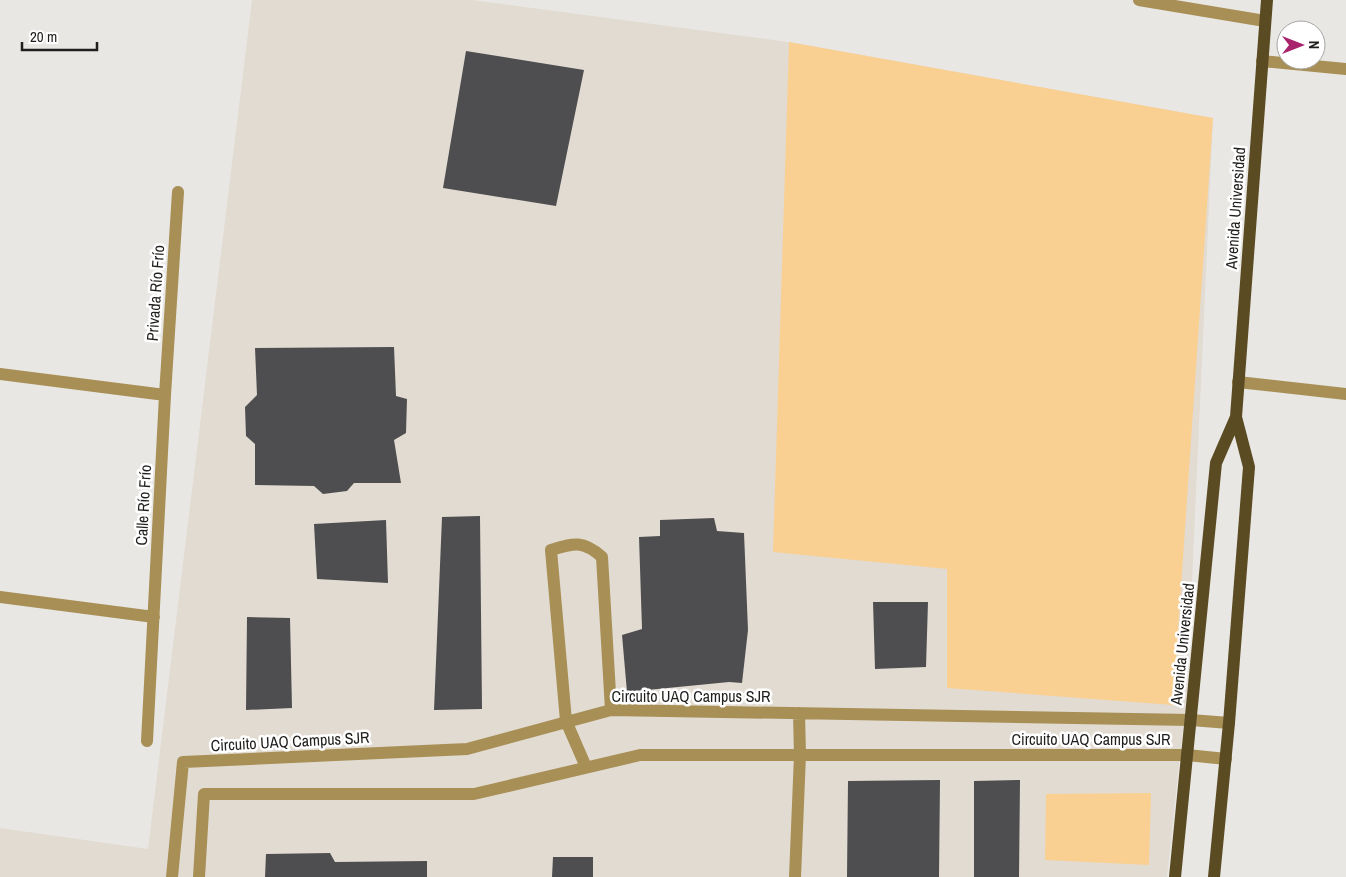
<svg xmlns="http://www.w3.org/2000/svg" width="1346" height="877" font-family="'Archivo Narrow',sans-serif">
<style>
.built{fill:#e2dbd1}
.green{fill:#fad092}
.building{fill:#4e4e51}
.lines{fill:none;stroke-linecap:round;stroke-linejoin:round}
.minor{stroke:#a78f56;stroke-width:12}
.major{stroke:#5b4b23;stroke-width:12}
.labels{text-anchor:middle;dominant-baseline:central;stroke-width:5;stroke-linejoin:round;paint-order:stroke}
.street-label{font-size:16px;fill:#201f1d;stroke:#fff}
</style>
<rect width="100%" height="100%" fill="#e9e7e4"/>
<path class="built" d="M252 0H472L789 42 1213 118 1187 691 1167 877H0V828L148 849Z"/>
<path class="green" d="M789 42 1213 118 1173 705 947 688V569L773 552Z
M1151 793 1149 865 1045 860 1046 794Z"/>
<path class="building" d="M466 51 584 70 556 206 443 188Z
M394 347 396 396 407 399 406 433 394 440 401 483H354L347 491 323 494 314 486 255 485V444L246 436 245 407 257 395 255 348Z
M480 516 482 709 434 710 442 517Z
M714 518 717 531 744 533 748 630 742 683 729 682 627 692 622 635 642 629 639 537 660 536V520Z
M386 520 388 583 317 579 314 524Z
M873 602H928L926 667 875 669Z
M247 617 290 618 292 708 246 710Z
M940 780 939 877H847L848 781Z
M1020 780 1019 877H974V781Z
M330 853 335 862 427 861V877H265L266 854Z
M553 857H593V877H552Z"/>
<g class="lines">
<path class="minor" d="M1139 0 1265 21
M1262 61 1346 69
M0 374 165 395
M1238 382 1346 394
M0 597 154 617
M147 741 165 395 178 192
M586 767 566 721 551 550C574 543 583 540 602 557L611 710
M172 877 183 762 467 749 611 710 1191 720 1229 723
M199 877 204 794H474L640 755H1187L1226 759
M795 877 800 755 799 713"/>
<path class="major" d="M1175 877 1216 463 1236 417
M1214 877 1229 723 1249 467 1236 417 1267 0"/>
</g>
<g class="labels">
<g class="street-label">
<text transform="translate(1235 208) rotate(-86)">Avenida Universidad</text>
<text transform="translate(155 293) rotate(-86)">Privada Río Frío</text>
<text transform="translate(143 505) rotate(-87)">Calle Río Frío</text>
<text transform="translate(1182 644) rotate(-84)">Avenida Universidad</text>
<text x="691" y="696">Circuito UAQ Campus SJR</text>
<text x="1091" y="739">Circuito UAQ Campus SJR</text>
<text transform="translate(290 741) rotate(-3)">Circuito UAQ Campus SJR</text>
</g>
</g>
<g transform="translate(1301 45) rotate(90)"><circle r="24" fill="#ffffff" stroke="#a6a5a5"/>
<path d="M0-4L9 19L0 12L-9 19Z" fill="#a8236c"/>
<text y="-8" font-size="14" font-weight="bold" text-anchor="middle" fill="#201f1d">N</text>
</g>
<path d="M22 42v8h75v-8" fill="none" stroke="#201f1d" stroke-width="2.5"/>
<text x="30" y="42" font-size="15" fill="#201f1d" stroke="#ffffff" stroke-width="4" paint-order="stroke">20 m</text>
</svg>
